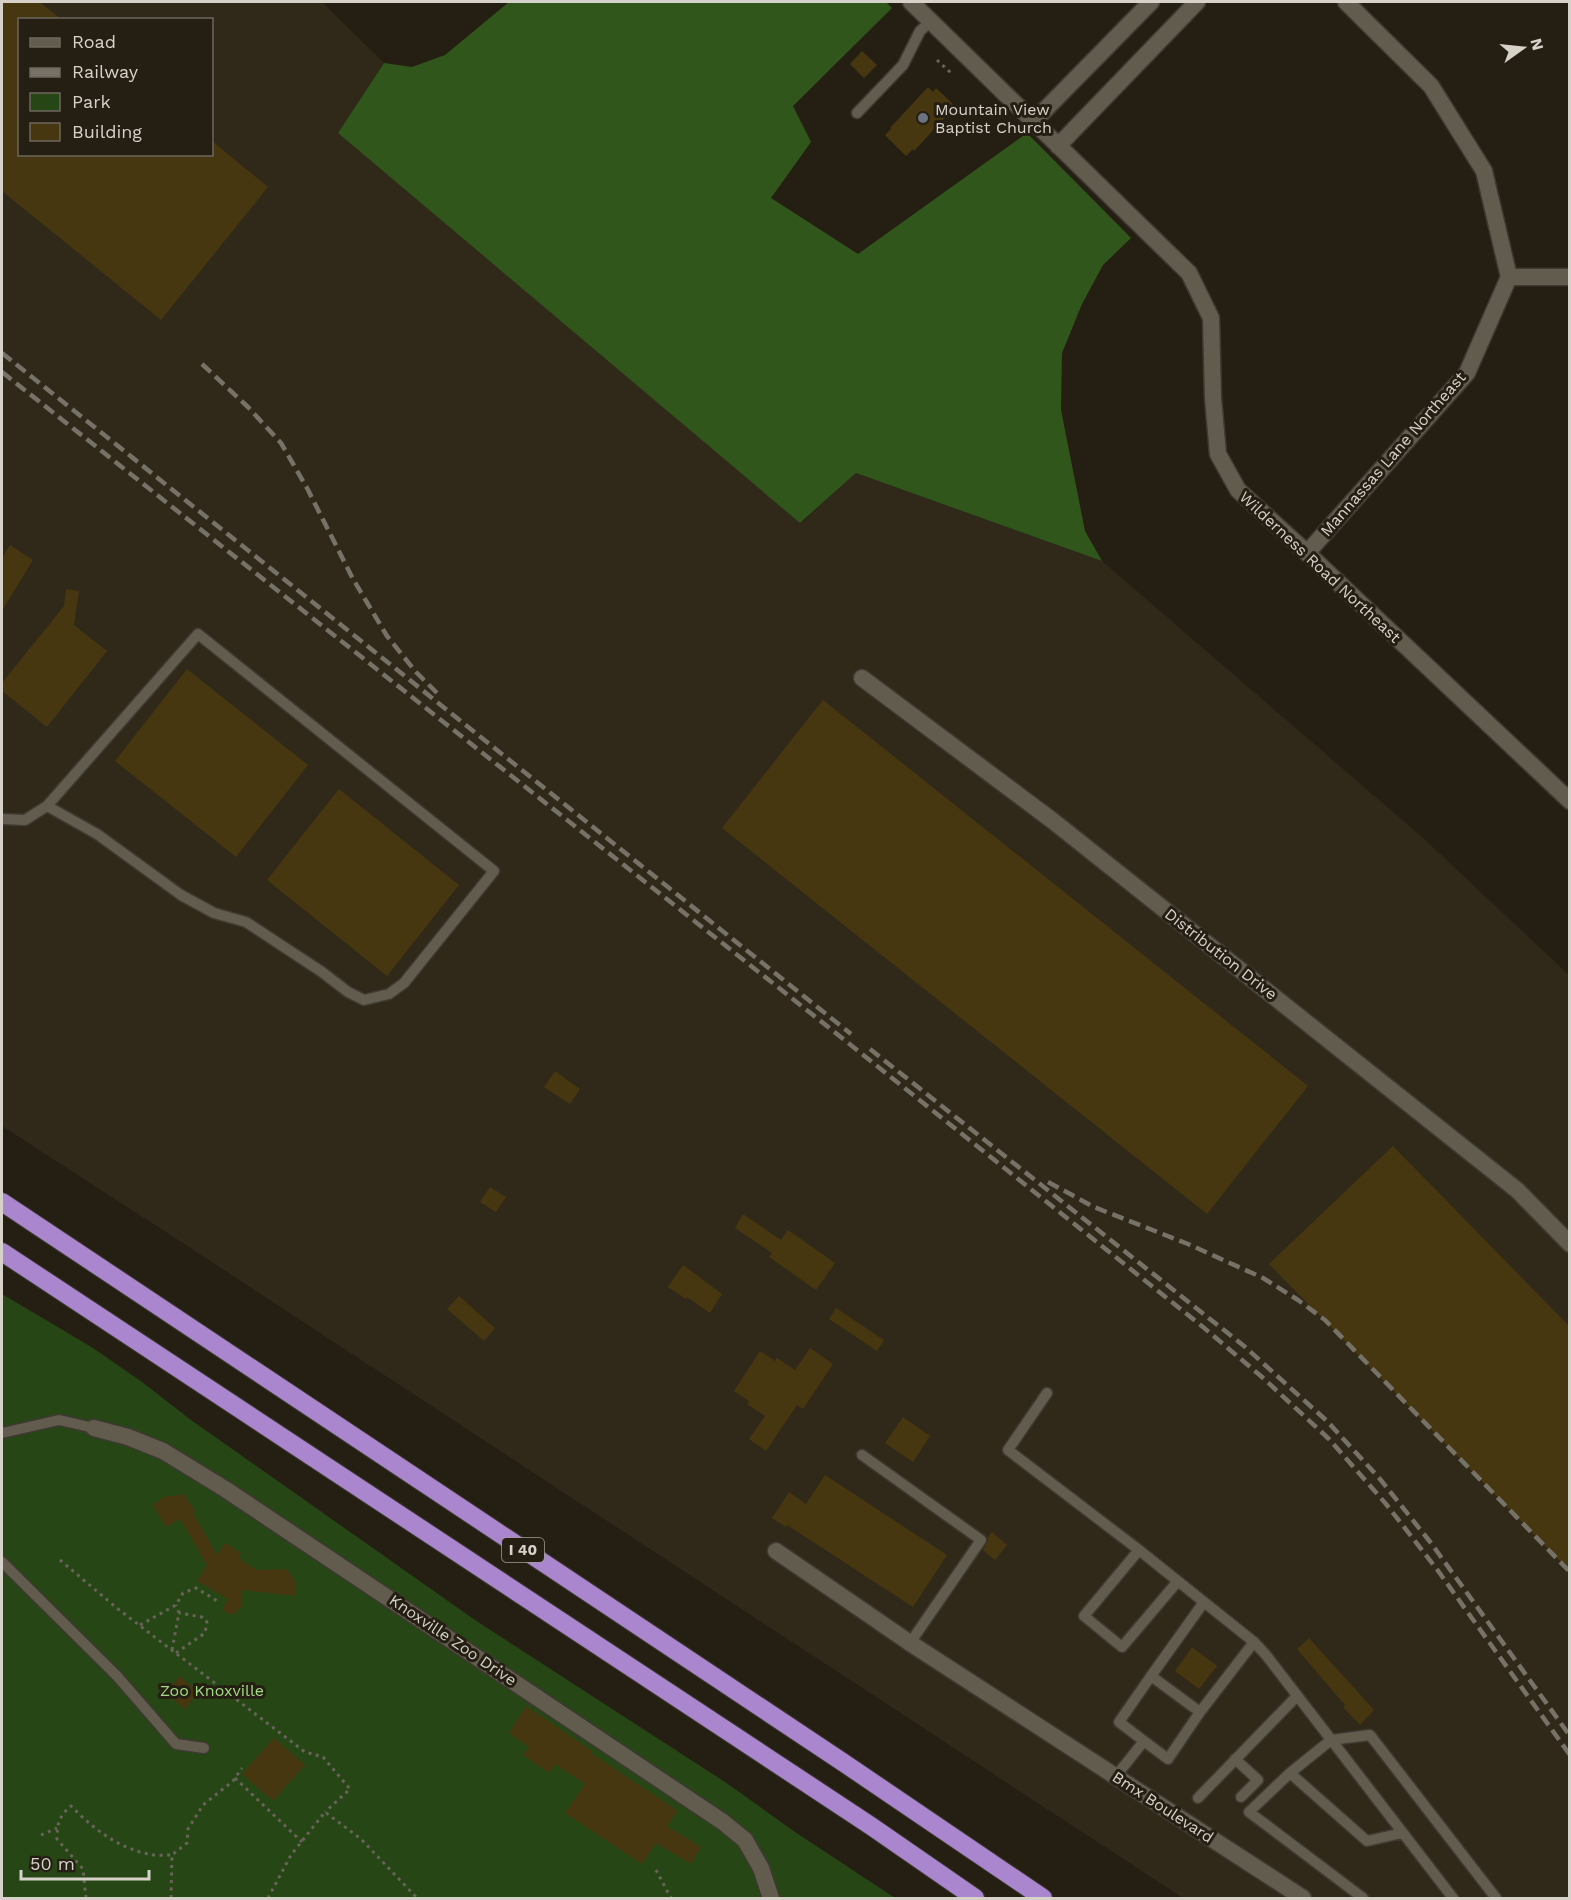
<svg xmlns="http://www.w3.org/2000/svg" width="1571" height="1900" font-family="'Work Sans',sans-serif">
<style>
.industrial{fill:#302919;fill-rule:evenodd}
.green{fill:#274615}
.forest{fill:#31561c}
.building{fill:#473711}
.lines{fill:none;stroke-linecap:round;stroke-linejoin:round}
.service-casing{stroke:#3e3931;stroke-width:13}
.minor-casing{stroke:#3e3931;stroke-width:19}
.motorway-casing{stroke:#3e3931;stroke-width:20}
.path{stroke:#696359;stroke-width:3;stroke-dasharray:3 4.5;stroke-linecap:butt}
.service{stroke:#625c4e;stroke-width:10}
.minor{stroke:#625c4e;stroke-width:16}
.motorway{stroke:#a986ce;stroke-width:18}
.rail{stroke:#777268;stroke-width:4.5;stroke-dasharray:12 6;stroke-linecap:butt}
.worship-dot{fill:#6b7280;stroke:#251f13;stroke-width:2}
.labels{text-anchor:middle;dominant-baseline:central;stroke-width:6;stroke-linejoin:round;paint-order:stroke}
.shield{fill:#251f13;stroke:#a19c93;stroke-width:1.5}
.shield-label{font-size:15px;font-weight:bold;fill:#d6d2ca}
.poi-label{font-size:16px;fill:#d6d2ca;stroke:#251f13;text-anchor:start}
.street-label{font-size:16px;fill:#d6d2ca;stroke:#251f13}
.park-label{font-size:16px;fill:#a2db86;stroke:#251f13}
</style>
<rect width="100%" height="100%" fill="#251f13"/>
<path class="industrial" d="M2 2H322L384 63 338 133 801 523 856 473 1102 561 1422 837 1569 975V1898H1183L172 1236 2 1126ZM20 20H212V154H20Z"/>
<path class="green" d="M2 1294 93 1348 142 1382 191 1420 475 1620 725 1782 795 1832 895 1898H2Z"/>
<path class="forest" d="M509 2H886L892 8 793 106 811 142 771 198 858 254 1027 133 1131 238 1103 265 1082 304 1062 353 1061 410 1085 531 1102 561 856 473 800 523 338 133 384 63 412 67 445 55Z"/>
<path class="building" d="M2 2H40L62 20H20V154H212V141L268 187 161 320 2 191Z
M862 51 877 65 864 78 850 64Z
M928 87 933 92 936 88 954 105 950 108 952 110 914 151 913 149 906 156 885 135 891 129 890 128Z
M10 545 33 560 2 611V558Z
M66 589 79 591 74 625 107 651 47 727 2 691V683L64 606Z
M187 669 308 765 236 857 115 761Z
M823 700 1308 1086 1207 1214 722 828Z
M339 789 459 885 387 976 267 880Z
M555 1071 580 1089 570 1104 544 1087Z
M1393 1146 1569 1326V1570L1269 1264Z
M490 1187 506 1197 496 1212 480 1202Z
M743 1214 781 1240 788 1230 835 1263 816 1290 769 1257 772 1253 735 1228Z
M683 1265 722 1294 710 1313 687 1297 686 1299 668 1287Z
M459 1296 495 1328 484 1341 447 1309Z
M836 1308 884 1340 877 1351 829 1319Z
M810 1348 833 1364 803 1409 797 1405 766 1451 749 1439 765 1416 747 1404 749 1401 734 1391 760 1351 775 1361 777 1358 795 1370Z
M903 1417 930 1436 913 1462 885 1443Z
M825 1475 947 1555 913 1607 787 1525 786 1527 772 1518 789 1492 806 1504Z
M184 1494 195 1511 193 1513 217 1555 225 1543 241 1553 239 1558 256 1570 287 1569 295 1581V1596L242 1590 241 1607 233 1615 222 1610 228 1599 197 1581 207 1565 180 1519 166 1527 153 1505 164 1497Z
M992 1532 1007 1545 995 1560 983 1550 988 1541V1537Z
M1309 1638 1374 1710 1360 1725 1343 1707 1345 1705 1297 1649Z
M1192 1647 1217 1666 1199 1689 1175 1671Z
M179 1676 199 1692 185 1709 166 1694Z
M526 1706 592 1751 591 1753 678 1811 667 1826 701 1847 691 1864 656 1843 642 1864 565 1813 585 1784 555 1764 549 1773 523 1755 529 1747 509 1733Z
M274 1738 305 1765 273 1801 242 1774Z"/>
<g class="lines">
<defs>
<path id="service" d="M857 113 903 65 920 31 931 21
M2 819 25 820 47 806 198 634 494 871 404 983 389 994 364 1000 348 992 322 972 246 922 214 913 181 895 97 834 47 806
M1047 1393 1008 1450 1139 1550 1254 1642 1200 1712 1168 1759 1144 1741
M2 1433 59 1420 94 1428
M862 1455 981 1540 910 1643
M1139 1550 1084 1616 1122 1647 1178 1581
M2 1562 117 1676 176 1744 204 1748
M1254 1642 1266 1655 1453 1898
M1151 1676 1204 1602
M1235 1759 1258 1780 1241 1797
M1290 1773 1331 1740 1370 1735 1496 1898
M1116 1776 1144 1741 1119 1722 1151 1676 1200 1712
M1198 1798 1297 1696
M1363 1898 1249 1812 1290 1773 1367 1841 1402 1833"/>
<path id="minor" d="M911 2 1189 273 1211 318 1213 398 1218 454 1238 490 1307 553 1570 801
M1346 2 1431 86 1484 171 1509 277
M1033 122 1151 2
M1058 146 1197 2
M1509 277H1570
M1307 553 1467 373 1509 277
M862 678 1053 821 1517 1190 1570 1244
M94 1428 128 1437 163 1451 225 1489 723 1822 745 1840 761 1868 771 1898
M776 1551 910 1643 1303 1898"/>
<path id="motorway" d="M2 1202 844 1763 1043 1898
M2 1252 871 1826 975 1898"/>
</defs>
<use href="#service" class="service-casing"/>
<use href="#minor" class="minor-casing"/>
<use href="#motorway" class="motorway-casing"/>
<path class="path" d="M937 60 951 73
M60 1560 118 1609 305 1752 323 1757 350 1789 325 1812
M140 1625 176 1605 183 1593 196 1588 219 1602
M172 1650 179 1613 176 1605
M176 1653 205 1633 207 1622 202 1617 179 1613
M235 1778 302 1842
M41 1835 57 1828
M656 1870 671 1898
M86 1898 83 1869 57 1839C57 1824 59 1816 71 1806 93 1828 116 1847 148 1854 155 1856 164 1855 172 1855
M171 1898 172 1855 187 1843 188 1829 203 1805 233 1781 242 1768
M268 1898 291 1855 325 1812 361 1839 417 1898"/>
<use href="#service" class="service"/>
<use href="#minor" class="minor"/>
<use href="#motorway" class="motorway"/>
<path class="rail" d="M2 353 851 1034
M202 364 248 407 281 443 307 488 353 579 387 636 416 672 441 697
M2 372 842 1038 1203 1327 1262 1377 1329 1439 1386 1504 1436 1568 1570 1755
M870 1049 1244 1346 1327 1421 1380 1479 1431 1543 1570 1736
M1048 1182 1094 1207 1188 1244 1263 1278 1298 1300 1325 1320 1570 1572"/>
</g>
<circle class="worship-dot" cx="923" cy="118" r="6"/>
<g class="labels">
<rect class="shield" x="502" y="1538" width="42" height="24" rx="4.5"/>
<g class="shield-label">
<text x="523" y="1550">I 40</text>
</g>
<g class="poi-label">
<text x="935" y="109">Mountain View<tspan x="935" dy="18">Baptist Church</tspan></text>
</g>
<g class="street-label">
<text transform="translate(1393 454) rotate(-49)">Mannassas Lane Northeast</text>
<text transform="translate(1320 567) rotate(43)">Wilderness Road Northeast</text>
<text transform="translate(1221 954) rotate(38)">Distribution Drive</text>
<text transform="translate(453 1640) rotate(34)">Knoxville Zoo Drive</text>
<text transform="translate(1163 1807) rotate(33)">Bmx Boulevard</text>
</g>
<g class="park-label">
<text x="212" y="1690">Zoo Knoxville</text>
</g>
</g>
<rect width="1571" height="1900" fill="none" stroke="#d6d2ca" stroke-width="6"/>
<rect x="18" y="18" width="195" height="138" fill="#251f13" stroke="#6c675c" stroke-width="1.5"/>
<rect x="30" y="38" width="30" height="9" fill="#625c4e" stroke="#6c675c" stroke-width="1.5"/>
<text x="72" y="48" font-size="18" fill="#d6d2ca">Road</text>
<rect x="30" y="68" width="30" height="9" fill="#777268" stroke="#6c675c" stroke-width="1.5"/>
<text x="72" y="78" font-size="18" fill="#d6d2ca">Railway</text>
<rect x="30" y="93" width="30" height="18" fill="#274615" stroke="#6c675c" stroke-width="1.5"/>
<text x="72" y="108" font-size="18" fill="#d6d2ca">Park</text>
<rect x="30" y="123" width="30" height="18" fill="#473711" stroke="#6c675c" stroke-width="1.5"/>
<text x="72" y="138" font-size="18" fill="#d6d2ca">Building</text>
<g transform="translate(1523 48) rotate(75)" stroke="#251f13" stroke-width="4.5" paint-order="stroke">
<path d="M0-4.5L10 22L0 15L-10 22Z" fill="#d6d2ca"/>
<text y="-9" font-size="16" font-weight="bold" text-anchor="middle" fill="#d6d2ca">N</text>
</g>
<path d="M21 1870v9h128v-9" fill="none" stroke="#d6d2ca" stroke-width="3"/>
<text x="30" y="1870" font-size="18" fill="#d6d2ca" stroke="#251f13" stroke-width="4.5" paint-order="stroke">50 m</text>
</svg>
